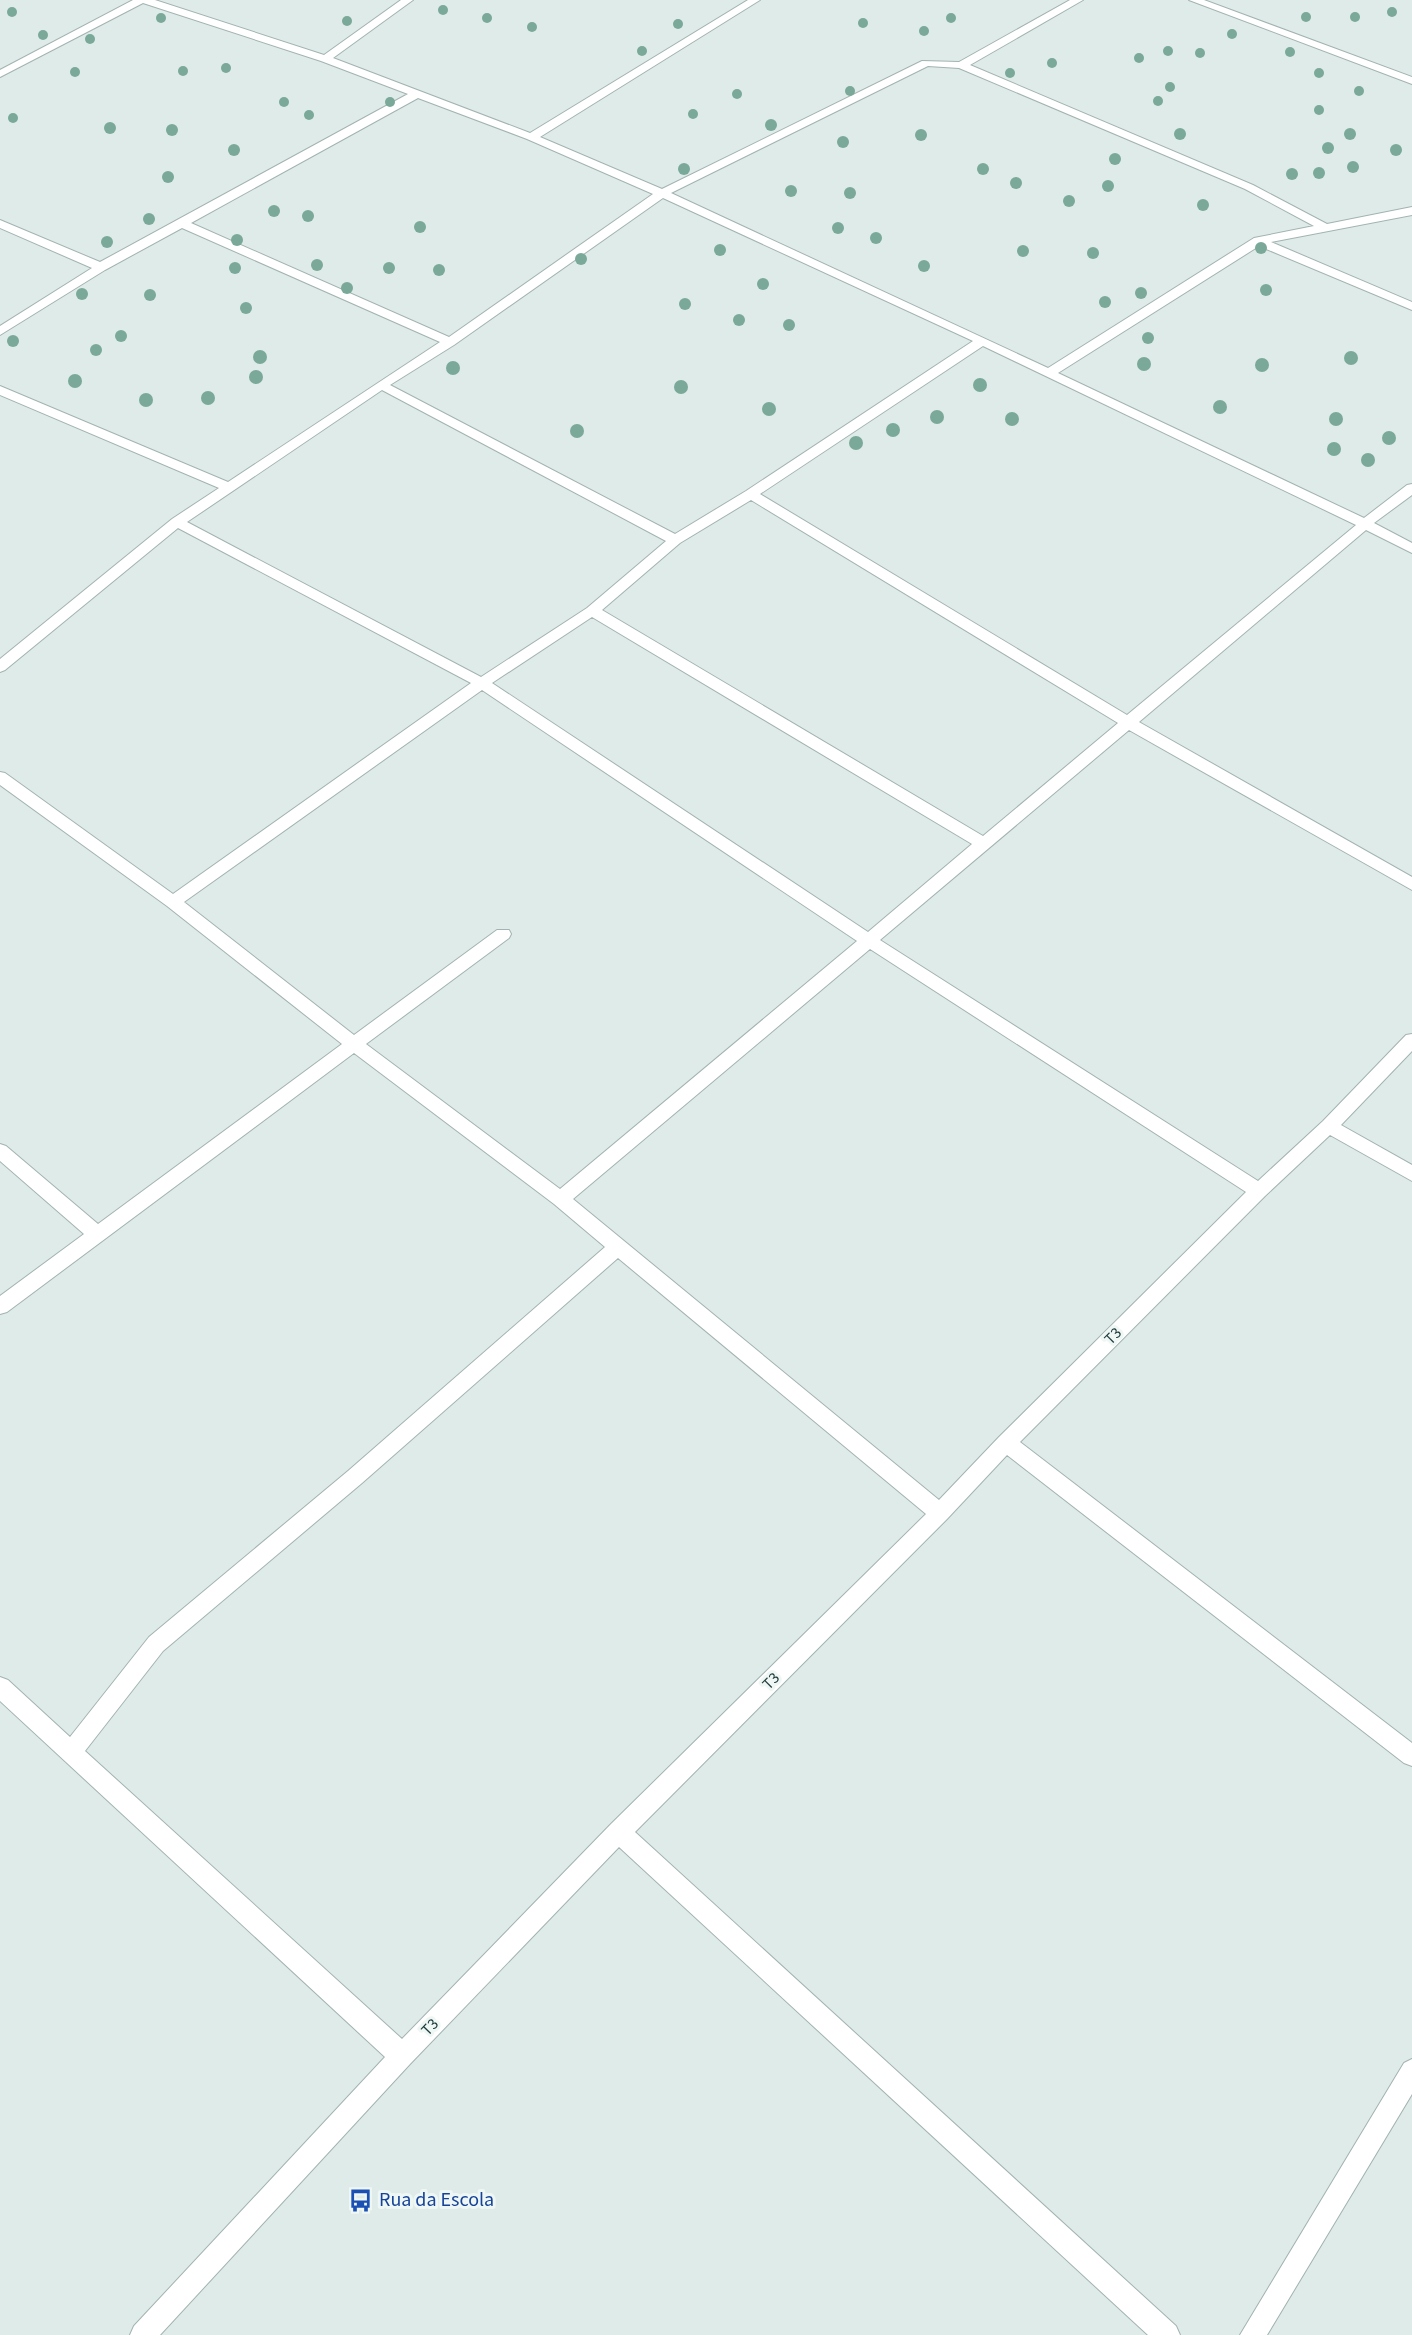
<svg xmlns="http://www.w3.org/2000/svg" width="1412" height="2335" font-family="'Source Sans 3',sans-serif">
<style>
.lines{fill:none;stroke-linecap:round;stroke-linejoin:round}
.minor-casing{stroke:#a2b3b1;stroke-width:2}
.minor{fill:#fff;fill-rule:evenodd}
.tree{fill:#7aa999}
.labels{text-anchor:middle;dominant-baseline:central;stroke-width:6;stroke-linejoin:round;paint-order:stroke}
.street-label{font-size:16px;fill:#1f3b3b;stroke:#eff7f5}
.near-transit-label{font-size:20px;fill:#164399;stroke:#eff7f5;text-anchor:start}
</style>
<rect width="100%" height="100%" fill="#dfebe8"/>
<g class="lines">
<defs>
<path id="minor" d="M133 0H155L324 55 401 0H413L333 58 530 133 748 0H760L540 137 662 189 922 61 959 62 1070 0H1083L970 65 1253 185 1327 224 1412 207V215L1271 242 1412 302V310L1259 246 1058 373 1364 518 1407 485 1412 484V495L1374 523 1412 543V553L1366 530 1139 722 1412 877V890L1129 730 880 940 1258 1181 1323 1121 1406 1035 1412 1034V1051L1341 1125 1412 1165V1181L1330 1135 1265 1196 1020 1442 1412 1743V1766L1404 1763 1007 1455 947 1519 635 1832 1176 2326 1180 2335H1148L619 1847 410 2064 160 2335H130L134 2326 385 2057 0 1701V1677L8 1680 70 1737 149 1637 348 1471 605 1247 554 1204 354 1053 7 1312 0 1314V1296L84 1234 0 1161V1144L6 1146 98 1224 342 1044 167 906 0 785V772L5 773 173 894 471 683 178 528 5 670 0 672V659L172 519 219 488 0 395V386L228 482 440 342 182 228 105 270 0 335V326L92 268 0 228V220L100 262 408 94 321 61 143 3 0 77V70ZM928 66 959 68 1245 189 1314 226 1254 238 1048 368 671 193ZM418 98 527 139 653 194 449 337 191 223ZM663 198 973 341 746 491 675 534 390 385 454 345ZM983 346 1356 525 1127 715 760 494ZM382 390 666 541 587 608 481 677 187 522ZM751 500 1118 723 983 836 602 610 680 543ZM592 617 972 844 868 932 492 683ZM482 690 857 941 560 1189 366 1044 509 938 511 934 509 930H497L354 1035 184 902ZM870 949 1246 1192 999 1437 939 1500 573 1199ZM618 1258 926 1514 611 1824 402 2039 85 1751 163 1651 362 1483Z
M1189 0H1204L1412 77V84Z
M1412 2059V2094L1267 2335H1240L1404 2063Z"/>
</defs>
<use href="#minor" class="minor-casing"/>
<use href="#minor" class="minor"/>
</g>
<g class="tree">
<circle cx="443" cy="10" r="5"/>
<circle cx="12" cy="12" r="5"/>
<circle cx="1392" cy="12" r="5"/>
<circle cx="1306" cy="17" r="5"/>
<circle cx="1355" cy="17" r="5"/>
<circle cx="161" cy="18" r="5"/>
<circle cx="487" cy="18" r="5"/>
<circle cx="951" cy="18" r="5"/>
<circle cx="347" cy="21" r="5"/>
<circle cx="863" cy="23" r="5"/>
<circle cx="678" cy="24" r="5"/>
<circle cx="532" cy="27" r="5"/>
<circle cx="924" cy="31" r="5"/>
<circle cx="1232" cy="34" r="5"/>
<circle cx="43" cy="35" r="5"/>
<circle cx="90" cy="39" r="5"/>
<circle cx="642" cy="51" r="5"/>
<circle cx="1168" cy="51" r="5"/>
<circle cx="1290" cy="52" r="5"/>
<circle cx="1200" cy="53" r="5"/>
<circle cx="1139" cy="58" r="5"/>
<circle cx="1052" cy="63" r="5"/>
<circle cx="226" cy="68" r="5"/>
<circle cx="183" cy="71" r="5"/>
<circle cx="75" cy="72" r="5"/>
<circle cx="1010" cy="73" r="5"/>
<circle cx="1319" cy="73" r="5"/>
<circle cx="1170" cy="87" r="5"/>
<circle cx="850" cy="91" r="5"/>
<circle cx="1359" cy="91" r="5"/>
<circle cx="737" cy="94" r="5"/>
<circle cx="1158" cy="101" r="5"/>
<circle cx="284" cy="102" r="5"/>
<circle cx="390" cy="102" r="5"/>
<circle cx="1319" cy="110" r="5"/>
<circle cx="693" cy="114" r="5"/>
<circle cx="309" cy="115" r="5"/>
<circle cx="13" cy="118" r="5"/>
<circle cx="771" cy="125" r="6"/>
<circle cx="110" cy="128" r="6"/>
<circle cx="172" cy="130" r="6"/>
<circle cx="1180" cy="134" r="6"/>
<circle cx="1350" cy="134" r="6"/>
<circle cx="921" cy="135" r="6"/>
<circle cx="843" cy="142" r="6"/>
<circle cx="1328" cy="148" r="6"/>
<circle cx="234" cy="150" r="6"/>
<circle cx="1396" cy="150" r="6"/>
<circle cx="1115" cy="159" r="6"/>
<circle cx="1353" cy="167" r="6"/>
<circle cx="684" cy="169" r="6"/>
<circle cx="983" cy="169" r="6"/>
<circle cx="1319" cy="173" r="6"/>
<circle cx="1292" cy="174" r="6"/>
<circle cx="168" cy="177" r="6"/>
<circle cx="1016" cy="183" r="6"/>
<circle cx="1108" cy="186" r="6"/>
<circle cx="791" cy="191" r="6"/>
<circle cx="850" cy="193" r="6"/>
<circle cx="1069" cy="201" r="6"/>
<circle cx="1203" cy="205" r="6"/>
<circle cx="274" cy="211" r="6"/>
<circle cx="308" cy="216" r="6"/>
<circle cx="149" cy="219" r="6"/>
<circle cx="420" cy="227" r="6"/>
<circle cx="838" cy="228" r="6"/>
<circle cx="876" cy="238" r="6"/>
<circle cx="237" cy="240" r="6"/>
<circle cx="107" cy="242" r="6"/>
<circle cx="1261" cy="248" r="6"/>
<circle cx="720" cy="250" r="6"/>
<circle cx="1023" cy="251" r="6"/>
<circle cx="1093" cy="253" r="6"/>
<circle cx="581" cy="259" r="6"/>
<circle cx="317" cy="265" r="6"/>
<circle cx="924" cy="266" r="6"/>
<circle cx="235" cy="268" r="6"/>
<circle cx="389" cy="268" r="6"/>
<circle cx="439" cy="270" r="6"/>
<circle cx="763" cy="284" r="6"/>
<circle cx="347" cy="288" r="6"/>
<circle cx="1266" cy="290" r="6"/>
<circle cx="1141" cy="293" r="6"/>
<circle cx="82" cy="294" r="6"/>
<circle cx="150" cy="295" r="6"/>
<circle cx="1105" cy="302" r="6"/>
<circle cx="685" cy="304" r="6"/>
<circle cx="246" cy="308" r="6"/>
<circle cx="739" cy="320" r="6"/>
<circle cx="789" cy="325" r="6"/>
<circle cx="121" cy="336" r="6"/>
<circle cx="1148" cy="338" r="6"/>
<circle cx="13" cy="341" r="6"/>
<circle cx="96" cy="350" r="6"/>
<circle cx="260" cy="357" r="7"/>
<circle cx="1351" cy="358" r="7"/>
<circle cx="1144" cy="364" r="7"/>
<circle cx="1262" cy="365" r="7"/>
<circle cx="453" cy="368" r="7"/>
<circle cx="256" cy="377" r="7"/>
<circle cx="75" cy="381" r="7"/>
<circle cx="980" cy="385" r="7"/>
<circle cx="681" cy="387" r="7"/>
<circle cx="208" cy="398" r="7"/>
<circle cx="146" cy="400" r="7"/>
<circle cx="1220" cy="407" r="7"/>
<circle cx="769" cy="409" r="7"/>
<circle cx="937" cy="417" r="7"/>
<circle cx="1012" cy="419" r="7"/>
<circle cx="1336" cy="419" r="7"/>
<circle cx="893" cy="430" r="7"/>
<circle cx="577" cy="431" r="7"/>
<circle cx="1389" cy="438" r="7"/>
<circle cx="856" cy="443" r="7"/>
<circle cx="1334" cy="449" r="7"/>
<circle cx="1368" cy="460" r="7"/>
</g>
<defs>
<symbol id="bus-bare" viewBox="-9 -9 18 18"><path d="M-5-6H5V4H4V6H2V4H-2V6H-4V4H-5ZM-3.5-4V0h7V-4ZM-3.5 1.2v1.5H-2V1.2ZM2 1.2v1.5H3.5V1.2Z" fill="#1a4fb4" stroke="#eff7f5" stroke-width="2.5" paint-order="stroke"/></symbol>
</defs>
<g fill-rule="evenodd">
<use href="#bus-bare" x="344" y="2184" width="33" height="33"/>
</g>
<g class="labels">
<g class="street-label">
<text transform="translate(1113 1336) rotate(-45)">T3</text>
<text transform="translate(771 1681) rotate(-45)">T3</text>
<text transform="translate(430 2027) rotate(-46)">T3</text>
</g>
<g class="near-transit-label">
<text x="379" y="2200">Rua da Escola</text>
</g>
</g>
</svg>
